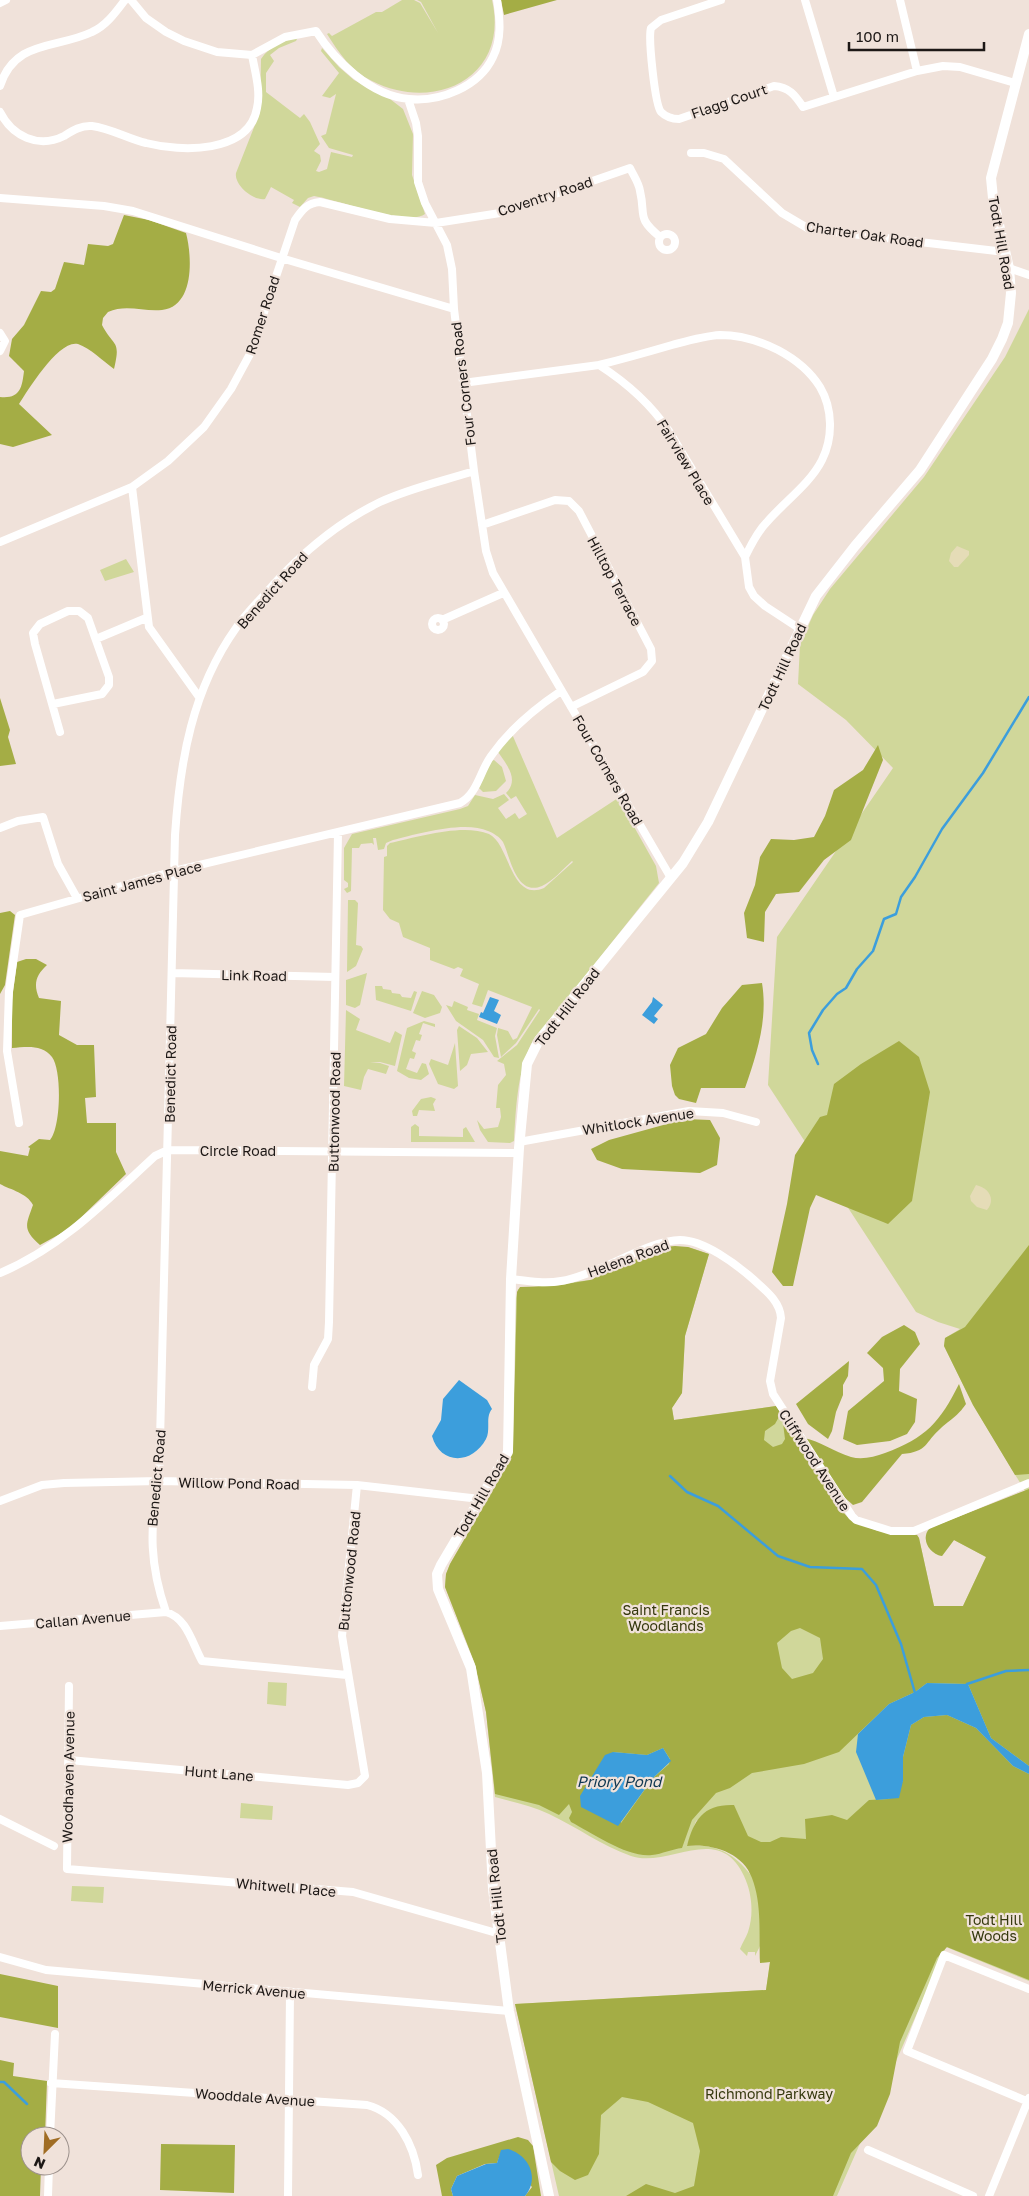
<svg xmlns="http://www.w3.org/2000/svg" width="1029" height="2196" font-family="'Golos Text',sans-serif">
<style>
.green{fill:#d0d79a;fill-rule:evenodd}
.forest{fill:#a4ad45;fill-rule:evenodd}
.sand{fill:#e5dcb7}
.water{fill:#3c9edc}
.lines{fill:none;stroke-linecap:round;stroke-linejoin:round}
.stream{stroke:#3c9edc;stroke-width:2.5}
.minor{stroke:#fff;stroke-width:8}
.tertiary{stroke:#fff;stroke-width:10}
.labels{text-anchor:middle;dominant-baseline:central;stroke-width:4.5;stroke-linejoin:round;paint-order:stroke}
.street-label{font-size:14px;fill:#1d1816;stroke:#f0e2da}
.park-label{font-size:14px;fill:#35380d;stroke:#f0e2da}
.water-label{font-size:15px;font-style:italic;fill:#0f3751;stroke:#f0e2da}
</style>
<rect width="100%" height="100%" fill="#f0e2da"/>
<path class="green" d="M402 0H414L420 3 438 33 421 2 417 0H492C510 77 435 113 372 81 351 71 339 53 327 34L329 33 332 36 376 12H382Z
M298 37 296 41 279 48 270 55 274 61 266 73V92L300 118 304 114 310 122 320 144 314 151 320 155 321 161 316 171 319 172 327 169 331 152 352 157 353 155 329 148 321 136 326 134 336 94 330 98 322 96 339 73 321 51 322 48 339 67 354 80 390 99 403 109 413 134 412 175 425 214C410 227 335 199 314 196L308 198 300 207 292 203 294 200 271 187 265 199C253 201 234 185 236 173L260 112 261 59C269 46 284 41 298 37Z
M1029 309V1981L946 1947 837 2196H559L515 2004 766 1990 770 1962 760 1963V1946L755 1956V1952H748L747 1956 740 1949C742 1943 746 1938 748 1932 754 1914 752 1893 744 1876 719 1821 668 1869 631 1856 602 1846 577 1827 549 1814 532 1806 513 1802 495 1797L486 1712 475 1664 445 1587 446 1574 450 1564 504 1471 513 1448 516 1298 518 1289 590 1280 664 1247H688L709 1254 685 1336 682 1393 672 1408 674 1420 776 1406 836 1504 850 1520 878 1531 917 1535 919 1538 934 1606H963L986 1557 954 1540 942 1556C929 1554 920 1538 930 1528L1025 1491 973 1405 944 1346 945 1338 960 1329 938 1322 916 1312 768 1085 777 937 893 768 846 720 798 684 800 645 813 615 830 589 924 477 1005 357ZM721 1806H724L750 1874C734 1853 714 1843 687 1846L696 1821Z
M126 559 134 572 105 581 100 570Z
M512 734 557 838 618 798 656 866 659 883 531 1044C517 1075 516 1107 514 1141L510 1143 488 1142 480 1130 477 1120 484 1129 498 1127 501 1117 500 1108H496L498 1085 506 1075 504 1064 497 1061 517 1045 540 1010 539 1009 516 1043 501 1057 497 1035 498 1028 508 1031 513 1040 517 1038 532 1007 488 990 482 1007 472 1004 479 984 460 976 463 969 458 967 454 969 430 960V948L403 937 399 923 390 919 383 910 384 857 387 856V846L390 843C417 837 463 823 489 834 510 844 510 902 544 888L573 862 572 861C563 869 553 881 542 886 516 897 510 856 503 842 500 837 493 833 488 831 465 820 416 834 393 840L386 843 384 849 378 850 376 838H373L374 845 372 843 361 844 359 848H352L351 891 347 893 344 889 348 887V883L344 880V848L352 834 460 809 468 806 475 795 493 799 504 794 509 800 498 808 506 819 515 813 519 819 527 814 516 796 511 799 506 793C520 779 506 764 498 752Z
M494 760 502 767 506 781 496 791 483 792 479 788 491 761Z
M348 900H355L358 903 356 945 361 946 363 949 356 966 347 972Z
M367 973 360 1005 355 1008 346 1005V980Z
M375 986H382L383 989 391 990 392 993 400 994 402 997 411 998 414 991 417 992 411 1011 376 1000Z
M422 991 434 995 442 1007 440 1013 425 1018 413 1013Z
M454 1001 468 1007 467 1010 479 1014 477 1020 497 1028 495 1036 499 1058 494 1057 483 1040 456 1021 446 1005 452 1007Z
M346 1010 360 1019 356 1030 390 1043 395 1031 402 1035 395 1066 380 1062 370 1063H380L389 1066 386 1074 368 1069 364 1077 361 1090 344 1086Z
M424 1021 435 1024V1027L423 1023 419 1034 422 1035 420 1041 416 1040 412 1051 416 1053 414 1059 410 1058 406 1069 417 1073 422 1063 426 1064 429 1074 421 1080 409 1078 397 1071 407 1028Z
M459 1026 477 1038 488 1052 471 1054 467 1065 460 1071 457 1030Z
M455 1043 458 1086 454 1089 438 1084 429 1064 431 1059 448 1065Z
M431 1097 436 1099 433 1104 435 1111 419 1110 417 1116H413L412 1111 421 1099Z
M415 1124 419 1127V1136L463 1137V1129L466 1127 475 1142H411V1127Z
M268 1682 287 1683 286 1706 267 1704Z
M241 1803 273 1806 272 1820 240 1818Z
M72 1886 104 1887 103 1903 71 1901Z"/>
<path class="forest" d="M501 0H557L504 15Z
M124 215 149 220 186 233C192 256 195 306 162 310 144 312 126 304 108 312L103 318 102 325C114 348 121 339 114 369 103 361 90 348 78 344 59 339 28 390 19 404L52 435 13 447 0 444V397C20 399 22 388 24 371L9 356 12 339 24 325 41 291 51 292 55 289 64 262 84 265 88 244 108 246 113 244Z
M0 698 10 730 8 737 16 764 0 766Z
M878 745 883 760 851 840 824 860 799 892 776 894 765 912 764 942 747 938 744 913 755 885 760 857 771 839 794 840 814 837 825 816 834 790 863 770Z
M10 911 15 915 5 985 0 994V913Z
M26 959H36L47 965C36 975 33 984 39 998L61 1001 59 1035 77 1045H94L96 1097 85 1098 87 1123H116V1152L126 1174 69 1229 40 1245C22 1229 26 1225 33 1205 27 1193 11 1190 0 1184V1151L28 1156 30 1148 28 1147 39 1139 50 1140C61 1128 62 1070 52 1057 42 1044 26 1047 12 1048V1000L17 962Z
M762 983C768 1019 757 1054 745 1088H701L696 1103 679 1099 675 1095 672 1086 670 1065 678 1048 706 1034 722 1008 742 985Z
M899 1041 919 1057 930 1092 912 1201 888 1224 816 1195 810 1208 793 1286H783L772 1272 787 1204 795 1155 820 1117 827 1115 834 1084 861 1064Z
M685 1119 710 1120 720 1138 717 1165 700 1173 622 1169 597 1160 591 1149 609 1140Z
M1029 1245V1474L1015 1475 973 1405 944 1346 945 1338 965 1327Z
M675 1246 688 1247 709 1254 685 1336 682 1393 672 1408 674 1420 776 1406 781 1413 775 1424 765 1431 764 1440 773 1447 782 1444 785 1439 783 1423 785 1418 836 1504 850 1520 878 1531 917 1535 919 1538 934 1606H963L986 1557 954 1540 942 1556C929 1554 920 1538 930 1528L1029 1489V1766L991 1738 968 1684 927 1683 915 1692 889 1704 839 1752 804 1764 752 1773 730 1788 716 1793 692 1820 682 1848C672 1849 662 1854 652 1855 628 1858 592 1833 571 1822L569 1818 572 1812 569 1804 559 1815 539 1805 495 1794 486 1712 475 1664 445 1587 446 1574 450 1564 504 1471 513 1448 517 1292 520 1287 554 1286 590 1280 664 1247ZM800 1628 820 1638 823 1659 813 1673 792 1679 782 1668 777 1643 791 1631ZM663 1748 670 1759 669 1764 653 1778 621 1823 613 1752 647 1755Z
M904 1325 915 1332 920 1344 900 1369 899 1391 917 1399 915 1422 907 1434 890 1441 857 1445 843 1439 848 1411 884 1381 883 1368 867 1353 882 1337Z
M849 1361 848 1376 843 1385V1395L836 1412 832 1431 828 1439 808 1424 796 1404Z
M959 1384 966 1404C957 1417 952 1418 940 1429 925 1442 928 1452 902 1454L862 1502 853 1505 844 1497 804 1438C820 1441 834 1452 851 1457 862 1460 874 1457 885 1453 926 1438 940 1422 959 1384Z
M947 1715 976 1728 1013 1766 1029 1774V1980L947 1947 937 1958 900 2042 890 2094 877 2126 851 2153 833 2196H626L646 2184 675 2193 694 2186 700 2151 693 2123 648 2102 622 2097 601 2115 599 2154 588 2175 575 2180 560 2171 551 2162 515 2004 766 1990 770 1962 760 1963C759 1935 762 1904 752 1878 743 1852 710 1843 687 1846 694 1819 704 1804 734 1805L748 1836 761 1842H770L781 1837 806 1839 805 1819 832 1815 847 1820 869 1800 889 1799 903 1781V1757L911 1725 924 1717Z
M0 1974 58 1986V2028L0 2017Z
M0 2060 14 2063 13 2076 47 2081 45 2136H30V2166H41L40 2196H0Z
M518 2137 528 2140 533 2146 541 2196H525L532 2187 500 2155 497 2163 485 2164 457 2176 451 2189 453 2196H442L436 2165 447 2158Z
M161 2144 235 2145 234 2193 160 2190Z"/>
<path class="sand" d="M957 546 969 551V555L958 567H954L949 561 951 553Z
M976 1185C989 1188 996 1199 987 1210L977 1207 971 1201 970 1196Z"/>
<path class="water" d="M490 997 499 1000 494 1011 501 1015 497 1024 479 1017 481 1012 483 1013Z
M653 997 663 1005 654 1016 658 1019 654 1024 642 1015 652 1002Z
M459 1380 487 1400 492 1409C485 1417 491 1429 486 1439 472 1465 440 1465 432 1436L441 1420 443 1399Z
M927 1683 968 1684 991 1738 1029 1766V1774L1013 1766 976 1728 947 1715 924 1717 911 1725 903 1757V1781L899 1798 876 1800 856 1752 858 1734 889 1704 915 1692Z
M663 1748 671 1761 653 1778 618 1826 581 1807 580 1796 605 1755 613 1752 647 1755Z
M508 2149C529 2155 540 2178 525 2196H453L451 2189 457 2176 486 2164 497 2163 501 2150Z"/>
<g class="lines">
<path class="stream" d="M818 1064 812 1050 809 1033 823 1010 837 994 846 988 857 969 873 951 884 919 896 914 901 897 915 877 942 829 983 773 1029 697
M670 1476 687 1492 718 1506 778 1556 810 1567 862 1569 876 1585 901 1644 915 1693
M967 1684 1006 1671 1029 1670
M0 2082H4L27 2104"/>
<path class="minor" d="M131 0 146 18 166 32 184 41 217 52 252 55 285 37 316 31C335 61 371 96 409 99 440 102 479 87 493 57 502 39 500 19 497 0
M721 0 661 20 651 28C648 38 655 105 661 112 666 117 672 119 679 119L774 86C789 87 795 95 803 107L917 71 943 66 960 67 1015 83
M805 0 834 97
M900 0 917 71
M0 3 6 0
M0 86C15 39 57 49 92 32 106 26 116 12 125 0
M408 99 416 123 418 136V182L425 203 447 245 452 269 454 309
M0 112C12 136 38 149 64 136 72 131 81 125 92 126 110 128 128 139 146 143 181 152 249 154 257 108 261 91 255 72 252 55
M691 153H704L724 159 782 213 809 229 1005 252
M0 198 104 206 133 211 281 258 454 309 474 471 486 551 493 573 671 878
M659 242a8 8 0 1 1 16 0a8 8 0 1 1-16 0Z
M1009 268 1029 275
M0 333 5 341 0 351
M599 365C623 359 648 352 672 345 687 341 704 336 720 335 740 335 760 341 778 350 795 359 810 371 820 387 833 409 833 438 822 460 810 484 784 502 767 522 757 532 751 545 745 557
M463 383 599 365C627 383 650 403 669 431L745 557 749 587 754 596 765 606 800 629
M132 487 149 627 199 697
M482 525 555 500 569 501 579 511 651 649 652 661 643 672 571 707
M0 542 132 487 168 461 204 427 231 389 250 354 295 220C302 210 307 203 320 202L390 219 436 223 500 213 630 168C633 175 639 183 640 191 646 216 636 217 660 237
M432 624a6 6 0 1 1 12 0a6 6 0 1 1-12 0Z
M442 620 503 593
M96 639 146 618
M53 704 102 694 109 685V677L88 618 79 611H68L40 624 33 633 35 644 60 732
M0 828 18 821 43 817 58 864 77 898
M172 973 335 977
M19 1123 7 1051 9 991 20 915 174 871 460 803C478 793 480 771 491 756 510 729 534 709 561 691
M519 1142 689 1111 723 1113 756 1122
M0 1273C61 1248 107 1200 155 1156L168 1150 518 1153
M511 1279C527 1281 544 1284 561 1281 576 1279 593 1271 608 1265 627 1257 658 1240 680 1240 704 1240 736 1264 753 1279 765 1290 780 1301 781 1318L770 1381 773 1394 852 1516 856 1520 891 1531H914L1029 1483
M312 1387 314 1365 328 1339 329 1322 338 833
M0 1501 42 1485 64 1483 159 1481 357 1485 480 1499
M0 1626 166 1612
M347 1675 202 1661C192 1643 187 1618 166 1612 150 1566 149 1529 159 1481L175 835C180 761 192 690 236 628 247 612 261 599 273 585 304 551 339 522 380 502 410 488 443 481 474 471
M69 1686 67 1869 353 1892 500 1934
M69 1760 348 1785 358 1783 365 1776 342 1636 357 1485
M0 1819 54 1846
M0 1957 46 1970 509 2011
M1029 1989 944 1955 907 2051 1029 2102
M51 2083 367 2105C398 2113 414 2145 418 2175
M50 2136 55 2034
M868 2150 973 2196
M48 2196 49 2166
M288 2196 290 1993
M989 2196 1029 2098"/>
<path class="tertiary" d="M549 2196 509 2011 493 1889 487 1773 471 1668 438 1589 437 1574 441 1565 508 1452 511 1279 519 1148 527 1064 539 1040 683 863 708 822 816 596 855 546 920 470 992 359 1002 339 1008 323 1011 293 1009 268 993 198 991 178 1029 34"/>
</g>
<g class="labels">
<g class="street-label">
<text transform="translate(729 101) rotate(-19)">Flagg Court</text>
<text transform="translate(545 196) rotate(-18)">Coventry Road</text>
<text transform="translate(865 234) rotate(8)">Charter Oak Road</text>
<text transform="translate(1002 243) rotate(80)">Todt Hill Road</text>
<text transform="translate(262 315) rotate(-72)">Romer Road</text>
<text transform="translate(463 384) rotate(-97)">Four Corners Road</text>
<text transform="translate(686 462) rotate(59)">Fairview Place</text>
<text transform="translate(615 581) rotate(62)">Hilltop Terrace</text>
<text transform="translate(272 590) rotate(-48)">Benedict Road</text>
<text transform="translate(782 667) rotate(-65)">Todt Hill Road</text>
<text transform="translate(608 770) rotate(60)">Four Corners Road</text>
<text transform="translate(142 881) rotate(-15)">Saint James Place</text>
<text transform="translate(254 975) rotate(1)">Link Road</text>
<text transform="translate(567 1007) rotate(-52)">Todt Hill Road</text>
<text transform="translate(170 1074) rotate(-89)">Benedict Road</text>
<text transform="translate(334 1112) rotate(-89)">Buttonwood Road</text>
<text transform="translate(638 1121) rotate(-9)">Whitlock Avenue</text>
<text x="238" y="1150">Circle Road</text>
<text transform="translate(628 1258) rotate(-20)">Helena Road</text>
<text transform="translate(815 1460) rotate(57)">Cliffwood Avenue</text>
<text transform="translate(156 1478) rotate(-85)">Benedict Road</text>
<text transform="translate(239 1483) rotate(1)">Willow Pond Road</text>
<text transform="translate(481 1496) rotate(-60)">Todt Hill Road</text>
<text transform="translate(349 1571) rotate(-84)">Buttonwood Road</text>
<text transform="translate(83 1619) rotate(-5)">Callan Avenue</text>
<text transform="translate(219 1773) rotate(5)">Hunt Lane</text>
<text transform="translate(68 1777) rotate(-89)">Woodhaven Avenue</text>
<text transform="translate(286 1887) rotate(5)">Whitwell Place</text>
<text transform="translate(496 1896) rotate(-96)">Todt Hill Road</text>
<text transform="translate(254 1989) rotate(5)">Merrick Avenue</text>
<text transform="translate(255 2097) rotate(4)">Wooddale Avenue</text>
</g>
<g class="park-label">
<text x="666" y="1609">Saint Francis<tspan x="666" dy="16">Woodlands</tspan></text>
<text x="994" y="1919">Todt Hill<tspan x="994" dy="16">Woods</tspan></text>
<text x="769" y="2093">Richmond Parkway</text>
</g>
<g class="water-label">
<text x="619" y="1781">Priory Pond</text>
</g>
</g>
<g transform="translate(45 2151) rotate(204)"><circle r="24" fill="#f0e2da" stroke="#9c918c"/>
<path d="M0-4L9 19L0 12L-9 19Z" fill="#a06d24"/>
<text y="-8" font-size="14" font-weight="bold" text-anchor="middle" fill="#1d1816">N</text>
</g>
<path d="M849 42v8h135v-8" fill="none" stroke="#1d1816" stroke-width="2.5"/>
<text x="856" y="42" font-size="15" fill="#1d1816" stroke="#f0e2da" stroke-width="4" paint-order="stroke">100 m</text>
</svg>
